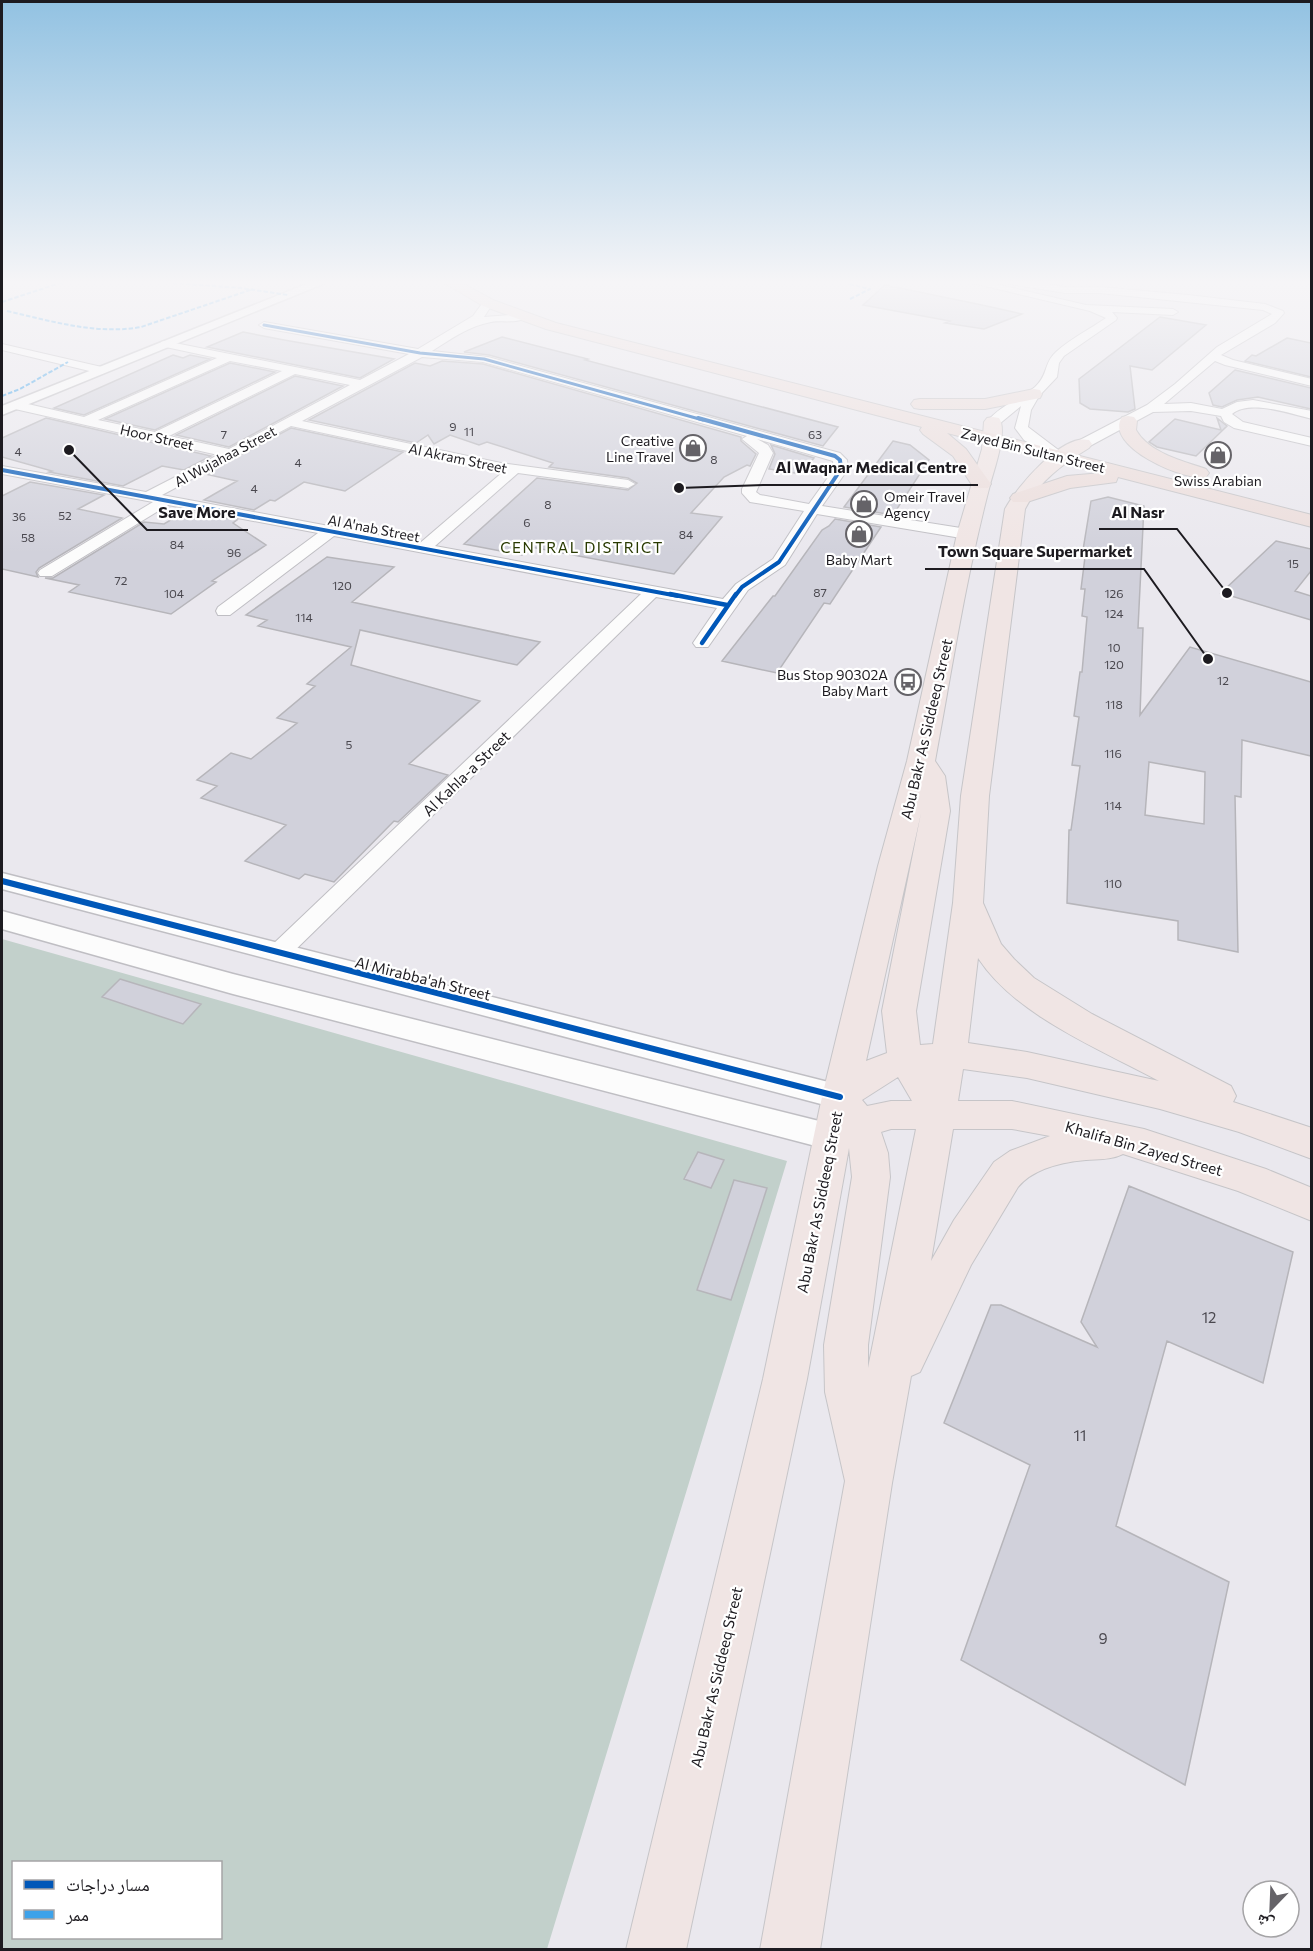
<svg xmlns="http://www.w3.org/2000/svg" width="1313" height="1951" font-family="Commissioner,'Noto Naskh Arabic',sans-serif">
<style>
.green{fill:#c2d0cb;fill-rule:evenodd}
.building{fill:#d1d1db;stroke:#b6b5ba;stroke-width:1.5;fill-rule:evenodd}
.lines{fill:none;stroke-linecap:round;stroke-linejoin:round}
.minor-casing{stroke:#bfbec3;stroke-width:2}
.tertiary-casing{stroke:#bfbec3;stroke-width:3}
.primary-casing{stroke:#c6c5c8;stroke-width:2}
.trunk-casing{stroke:#c6c5c8;stroke-width:2}
.minor{fill:#fcfcfc;fill-rule:evenodd}
.tertiary{fill:#fcfcfc;fill-rule:evenodd}
.primary{fill:#f0e5e4;fill-rule:evenodd}
.trunk{fill:#ecdedc;fill-rule:evenodd}
.quiet{stroke:#3da2ea;stroke-width:2;stroke-dasharray:4.5 2;stroke-linecap:butt}
.cycleway-far3-casing{stroke:#fff;stroke-width:4.5}
.cycleway-far2-casing{stroke:#fff;stroke-width:6}
.cycleway-far1-casing{stroke:#fff;stroke-width:8}
.cycleway-casing{stroke:#fff;stroke-width:10}
.cycleway-far3{stroke:#0057b8;stroke-width:3}
.cycleway-far2{stroke:#0057b8;stroke-width:4}
.cycleway-far1{stroke:#0057b8;stroke-width:4.5}
.cycleway{stroke:#0057b8;stroke-width:6}
.labels{text-anchor:middle;dominant-baseline:central;stroke-width:4.5;stroke-linejoin:round;paint-order:stroke}
.number-label{font-size:12px;fill:#4a484f}
.far-street-label{font-size:14px;fill:#1d1b20;stroke:#fff}
.far-poi-label{font-size:14px;fill:#1d1b20;stroke:#fff;text-anchor:end}
.far-quarter-label{font-size:15px;letter-spacing:1.5px;fill:#293a01;stroke:#fff}
.street-label{font-size:15px;fill:#1d1b20;stroke:#fff}
.near-number-label{font-size:15px;fill:#4a484f}
.leader{fill:none;stroke:#1d1b20;stroke-width:2}
.callout-dot{fill:#1d1b20;stroke:#fff;stroke-width:2}
.callout-label{font-size:16px;text-anchor:middle;font-weight:bold;fill:#1d1b20;stroke:#fff;stroke-width:4.5;stroke-linejoin:round;paint-order:stroke}
</style>
<rect width="100%" height="100%" fill="#eae8ee"/>
<path class="green" d="M2 939 787 1161 547 1949H2ZM14 1862H220V1938H14Z"/>
<path class="building" d="M885 285 982 305 1022 314 984 329 945 323 950 321 863 305Z
M1160 317 1206 325 1152 370 1130 366 1135 409 1128 412 1090 409 1080 403 1079 379Z
M243 332 284 340 394 359 360 378 207 347Z
M502 337 588 359 585 360 838 427 823 446 489 355 464 352Z
M1287 338 1311 343V377L1245 361 1252 355 1256 356Z
M173 355 183 358 190 355 210 359 84 415 54 408Z
M442 361 483 364 741 437V441L756 454 750 466 747 465 724 477 691 513 722 517 674 574 531 547 522 555 464 544 537 478 628 490 637 483 628 478 549 467 553 463 487 442 479 445 450 435 434 444 428 435 416 443 309 420 415 363 430 366Z
M230 363 275 372 155 430 105 419Z
M1235 370 1311 388V409L1258 397 1237 400 1222 407 1213 405 1209 393Z
M295 376 343 386 229 447 176 435Z
M46 418 211 456 184 470 162 466 123 486 49 472 52 471 2 457V438Z
M1217 418 1227 426 1196 456 1157 447 1149 442 1175 419 1221 430Z
M291 428 403 452 345 491 304 482 275 501 270 500 254 510 204 500 237 481 205 474Z
M893 441 910 445 929 460 893 515 844 507Z
M771 445 814 458 801 474 769 469 775 454Z
M30 482 104 495 78 509 122 518 39 568 36 572 38 577 2 569V496Z
M1108 497 1144 506 1138 628H1143L1140 715 1190 647 1311 682V756L1242 740 1241 797 1235 796 1238 952 1178 940V921L1067 903 1069 830H1071L1080 766 1072 765 1079 717 1074 716 1080 672H1082L1087 617 1082 616 1085 589H1081L1085 557 1082 556 1091 501ZM1149 762 1205 772 1204 824 1145 815Z
M186 511 237 520 233 523 266 545 212 581 216 582 171 614 69 592 79 585 45 578H53L144 522 164 524Z
M835 519 881 527 830 604 824 603 777 673 722 661 773 596H775L822 530 829 526Z
M1276 541 1311 549V571L1295 591 1311 596V620L1221 593Z
M327 557 394 567 352 602 540 642 517 665 360 630 351 665 480 701 409 764 448 775 398 822 394 821 334 882 305 874 299 879 245 861 286 825 201 798 217 786 197 780 231 753 251 759 297 723 277 718 315 686 307 684 351 647 258 626 267 620 246 615Z
M120 979 201 1004 183 1024 102 997Z
M698 1152 724 1160 711 1188 684 1179Z
M734 1180 767 1188 731 1300 697 1290Z
M1129 1186 1293 1252 1263 1383 1167 1341 1116 1526 1229 1582 1185 1785 961 1660 1030 1465 944 1423 991 1305H1001L1097 1347 1081 1322Z"/>
<g class="lines">
<defs>
<path id="minor" d="M964 281H982L1086 305 1173 309 1178 312 1173 315 1112 312 1117 318 1116 320 1064 356 1059 363 1057 377 1039 396 1031 410 1028 427 1065 455 1067 458 1060 462 1024 440 1015 428 1021 406 998 425 993 426 987 422C1000 405 1020 400 1035 387 1049 374 1043 364 1056 352 1070 339 1090 329 1106 318L1090 311Z
M1005 281H1028L1065 287H1100L1188 295 1265 304 1283 311 1284 313 1275 323 1221 355 1233 360 1312 379V386L1225 365 1215 361 1164 404 1191 403 1222 409 1237 402 1253 400 1312 411V419C1291 414 1250 399 1232 414L1243 422 1312 438V446L1234 428 1224 422 1221 416 1191 411 1153 412 1088 447H1078L1076 444 1078 441 1147 405 1175 384 1217 347 1272 314 1263 310 1100 293H1065L1010 284Z
M488 300 493 303 484 317 522 314 527 317C518 324 502 320 491 322 469 326 451 339 432 351L488 357 840 453 847 460 848 469 822 506 967 529 975 534 967 539 817 514 785 565 748 590 708 647H696L693 643 717 608 656 597 286 959 278 961 270 959 266 953 270 947 641 594 334 536 230 615H218L216 611 218 607 318 533 168 505 52 576H40L38 573 40 570 153 502 2 474V466L146 492 218 455 15 409 9 405 15 401 84 417 217 358 161 346V342L165 341 360 380 409 354 264 328 259 325 264 322 418 349 473 316 484 301ZM422 357 483 362 747 436 742 439 759 453 742 489V493L750 502 804 511 773 559 736 584 723 599 435 546 518 473 628 488 635 484 628 480 501 463 302 421ZM230 361 282 371 155 432 98 420ZM295 374 350 385 229 449 169 436ZM291 426 501 471H504L420 543 162 495ZM757 439 833 461 834 469 809 504 760 495 756 492 773 453 768 445Z
M2 344 106 368 108 370 102 374 2 350Z"/>
<path id="tertiary" d="M314 281H330L2 415V406Z
M2 873 840 1085 851 1088 856 1097 851 1106 840 1109 2 889Z
M2 911 233 974 831 1124 842 1128 847 1137 842 1146 831 1150 233 994 2 929Z"/>
<path id="primary" d="M993 417 999 418C1008 431 994 470 990 485 966 576 952 669 935 761L945 776 950 811 916 1011 920 1045 933 1044 953 903 961 796 1005 509C1017 487 1062 433 1089 440L1092 444 1089 448C1063 464 1039 481 1025 509L989 796 983 903 1001 944 1014 959 1034 978 1092 1014 1231 1086 1236 1096 1233 1102 1312 1128V1159L1239 1132 1160 1109 1027 1078 963 1069 958 1101H1012L1144 1129 1266 1169 1312 1188V1221L1238 1191 1123 1154C1111 1160 1099 1159 1086 1160 1063 1162 1034 1168 1018 1187L971 1265 920 1372 911 1376 892 1483 820 1950H760L845 1481 825 1392 824 1345 852 1177 849 1148 807 1379 686 1950H626L763 1379 822 1097 878 866 907 761 957 534 982 449 984 422 987 418ZM921 813 882 1011 887 1053 866 1061ZM978 958C1016 1016 1100 1049 1159 1081L1027 1052 968 1043ZM898 1077 912 1101H891L867 1106 862 1100ZM891 1129H916L868 1368V1345L890 1177 888 1153 881 1132ZM953 1129H1012L1050 1136 1010 1151 994 1162 954 1220 931 1261Z"/>
<path id="trunk" d="M441 281H458L493 300 556 323 1312 515V527L1118 477 1116 482 1070 488 1027 502H1013L1010 498 1013 494 1067 476 1102 473 947 433 966 449 991 484 988 488H974L953 456 923 434 920 430 922 427 546 329 483 306Z
M1034 389 1040 390 1042 394 1040 398 985 409H920L914 408 911 404 914 400 920 399H985Z
M1128 416 1134 417 1137 421 1136 430C1149 453 1183 461 1206 469L1209 473 1206 477C1185 482 1103 446 1122 417Z"/>
</defs>
<use href="#minor" class="minor-casing"/>
<use href="#tertiary" class="tertiary-casing"/>
<use href="#primary" class="primary-casing"/>
<use href="#trunk" class="trunk-casing"/>
<use href="#minor" class="minor"/>
<use href="#tertiary" class="tertiary"/>
<use href="#primary" class="primary"/>
<use href="#trunk" class="trunk"/>
<path class="quiet" d="M147 281 241 288 288 295
M850 299 870 289 849 284 854 281
M2 302 66 281
M7 311C51 321 96 335 141 327L253 289
M2 396 20 389 68 362"/>
<defs>
<path id="cycleway-far3" d="M264 325 420 353 484 359 703 420"/>
<path id="cycleway-far2" d="M698 418 835 456 840 460 841 469 779 562 742 587 735 596
M2 470 678 596"/>
<path id="cycleway-far1" d="M670 594 727 605
M702 643 736 594"/>
<path id="cycleway" d="M2 881 840 1097"/>
</defs>
<use href="#cycleway-far3" class="cycleway-far3-casing"/>
<use href="#cycleway-far2" class="cycleway-far2-casing"/>
<use href="#cycleway-far1" class="cycleway-far1-casing"/>
<use href="#cycleway" class="cycleway-casing"/>
<use href="#cycleway-far3" class="cycleway-far3"/>
<use href="#cycleway-far2" class="cycleway-far2"/>
<use href="#cycleway-far1" class="cycleway-far1"/>
<use href="#cycleway" class="cycleway"/>
</g>
<linearGradient id="sky" x2="0" y2="1"><stop stop-color="#92c2e2"/><stop offset="0.51" stop-color="#f6f5f7"/><stop offset="1" stop-color="#f6f5f7" stop-opacity="0"/></linearGradient>
<rect width="1313" height="554" fill="url(#sky)"/>
<defs>
<symbol id="shop-ring" viewBox="-11 -11 22 22"><circle r="9.5" fill="#fff" stroke="#656368" stroke-width="1.5"/><path d="M-5-2.5h2.3a2.7 3.5 0 0 1 5.4 0H5L5.5 6h-11ZM-1.5-2.5h3a1.5 2.3 0 0 0-3 0Z" fill="#656368"/></symbol>
<symbol id="bus-ring" viewBox="-11 -11 22 22"><circle r="9.5" fill="#fff" stroke="#656368" stroke-width="1.5"/><path d="M-5-6H5V4H4V6H2V4H-2V6H-4V4H-5ZM-3.5-4V0h7V-4ZM-3.5 1.2v1.5H-2V1.2ZM2 1.2v1.5H3.5V1.2Z" fill="#656368"/></symbol>
</defs>
<g fill-rule="evenodd">
<use href="#shop-ring" x="678" y="433" width="30" height="30"/>
<use href="#shop-ring" x="1203" y="440" width="30" height="30"/>
<use href="#shop-ring" x="849" y="489" width="30" height="30"/>
<use href="#shop-ring" x="844" y="519" width="30" height="30"/>
<use href="#bus-ring" x="893" y="667" width="30" height="30"/>
</g>
<g class="labels">
<g class="number-label">
<text x="453" y="426">9</text>
<text x="469" y="431">11</text>
<text x="224" y="434">7</text>
<text x="815" y="434">63</text>
<text x="18" y="451">4</text>
<text x="714" y="459">8</text>
<text x="298" y="462">4</text>
<text x="254" y="488">4</text>
<text x="548" y="504">8</text>
<text x="65" y="515">52</text>
<text x="19" y="516">36</text>
<text x="527" y="522">6</text>
<text x="686" y="534">84</text>
<text x="28" y="537">58</text>
<text x="177" y="544">84</text>
<text x="234" y="552">96</text>
<text x="1293" y="563">15</text>
<text x="121" y="580">72</text>
<text x="342" y="585">120</text>
<text x="820" y="592">87</text>
<text x="174" y="593">104</text>
<text x="1114" y="593">126</text>
<text x="1114" y="613">124</text>
<text x="304" y="617">114</text>
<text x="1114" y="647">10</text>
<text x="1114" y="664">120</text>
<text x="1223" y="680">12</text>
<text x="1114" y="704">118</text>
<text x="349" y="744">5</text>
<text x="1113" y="753">116</text>
<text x="1113" y="805">114</text>
<text x="1113" y="883">110</text>
</g>
<g class="far-street-label">
<text transform="translate(157 437) rotate(13)">Hoor Street</text>
<text transform="translate(1033 450) rotate(14)">Zayed Bin Sultan Street</text>
<text transform="translate(225 456) rotate(-28)">Al Wujahaa Street</text>
<text transform="translate(458 458) rotate(12)">Al Akram Street</text>
<text transform="translate(374 528) rotate(11)">Al A'nab Street</text>
</g>
<g class="far-poi-label">
<text x="674" y="440">Creative<tspan x="674" dy="16">Line Travel</tspan></text>
<text x="1218" y="480" text-anchor="middle">Swiss Arabian</text>
<text x="884" y="496" text-anchor="start">Omeir Travel<tspan x="884" dy="16">Agency</tspan></text>
<text x="859" y="559" text-anchor="middle">Baby Mart</text>
<text x="888" y="674">Bus Stop 90302A<tspan x="888" dy="16">Baby Mart</tspan></text>
</g>
<g class="far-quarter-label">
<text x="582" y="547">CENTRAL DISTRICT</text>
</g>
<g class="street-label">
<text transform="translate(926 729) rotate(-77)">Abu Bakr As Siddeeq Street</text>
<text transform="translate(466 773) rotate(-44)">Al Kahla-a Street</text>
<text transform="translate(423 978) rotate(14)">Al Mirabba'ah Street</text>
<text transform="translate(1144 1148) rotate(16)">Khalifa Bin Zayed Street</text>
<text transform="translate(819 1202) rotate(-79)">Abu Bakr As Siddeeq Street</text>
<text transform="translate(716 1677) rotate(-77)">Abu Bakr As Siddeeq Street</text>
</g>
<g class="near-number-label">
<text x="1209" y="1317">12</text>
<text x="1080" y="1435">11</text>
<text x="1103" y="1638">9</text>
</g>
</g>
<path class="leader" d="M679 488L763 485H978M1227 593L1177 529H1099M69 450L147 530H248M1208 659L1144 569H925"/>
<g class="callout-dot">
<circle cx="679" cy="488" r="6"/>
<circle cx="1227" cy="593" r="6"/>
<circle cx="69" cy="450" r="6"/>
<circle cx="1208" cy="659" r="6"/>
</g>
<g class="callout-label">
<text x="871" y="473">Al Waqnar Medical Centre</text>
<text x="1138" y="518">Al Nasr</text>
<text x="197" y="518">Save More</text>
<text x="1035" y="557">Town Square Supermarket</text>
</g>
<rect width="1313" height="1951" fill="none" stroke="#1d1b20" stroke-width="6"/>
<rect x="12" y="1861" width="210" height="78" fill="#ffffff" stroke="#a5a4a6" stroke-width="1.5"/>
<rect x="24" y="1880" width="30" height="9" fill="#0057b8" stroke="#a5a4a6" stroke-width="1.5"/>
<text x="66" y="1891" font-size="18" fill="#1d1b20">مسار دراجات</text>
<rect x="24" y="1910" width="30" height="9" fill="#3da2ea" stroke="#a5a4a6" stroke-width="1.5"/>
<text x="66" y="1921" font-size="18" fill="#1d1b20">ممر</text>
<g transform="translate(1271 1909) rotate(203)"><circle r="28" fill="#ffffff" stroke="#a5a4a6" stroke-width="1.5"/>
<path d="M0-4.5L10 22L0 15L-10 22Z" fill="#656368"/>
<text y="-9" font-size="16" font-weight="bold" text-anchor="middle" fill="#1d1b20">ش</text>
</g>
</svg>
